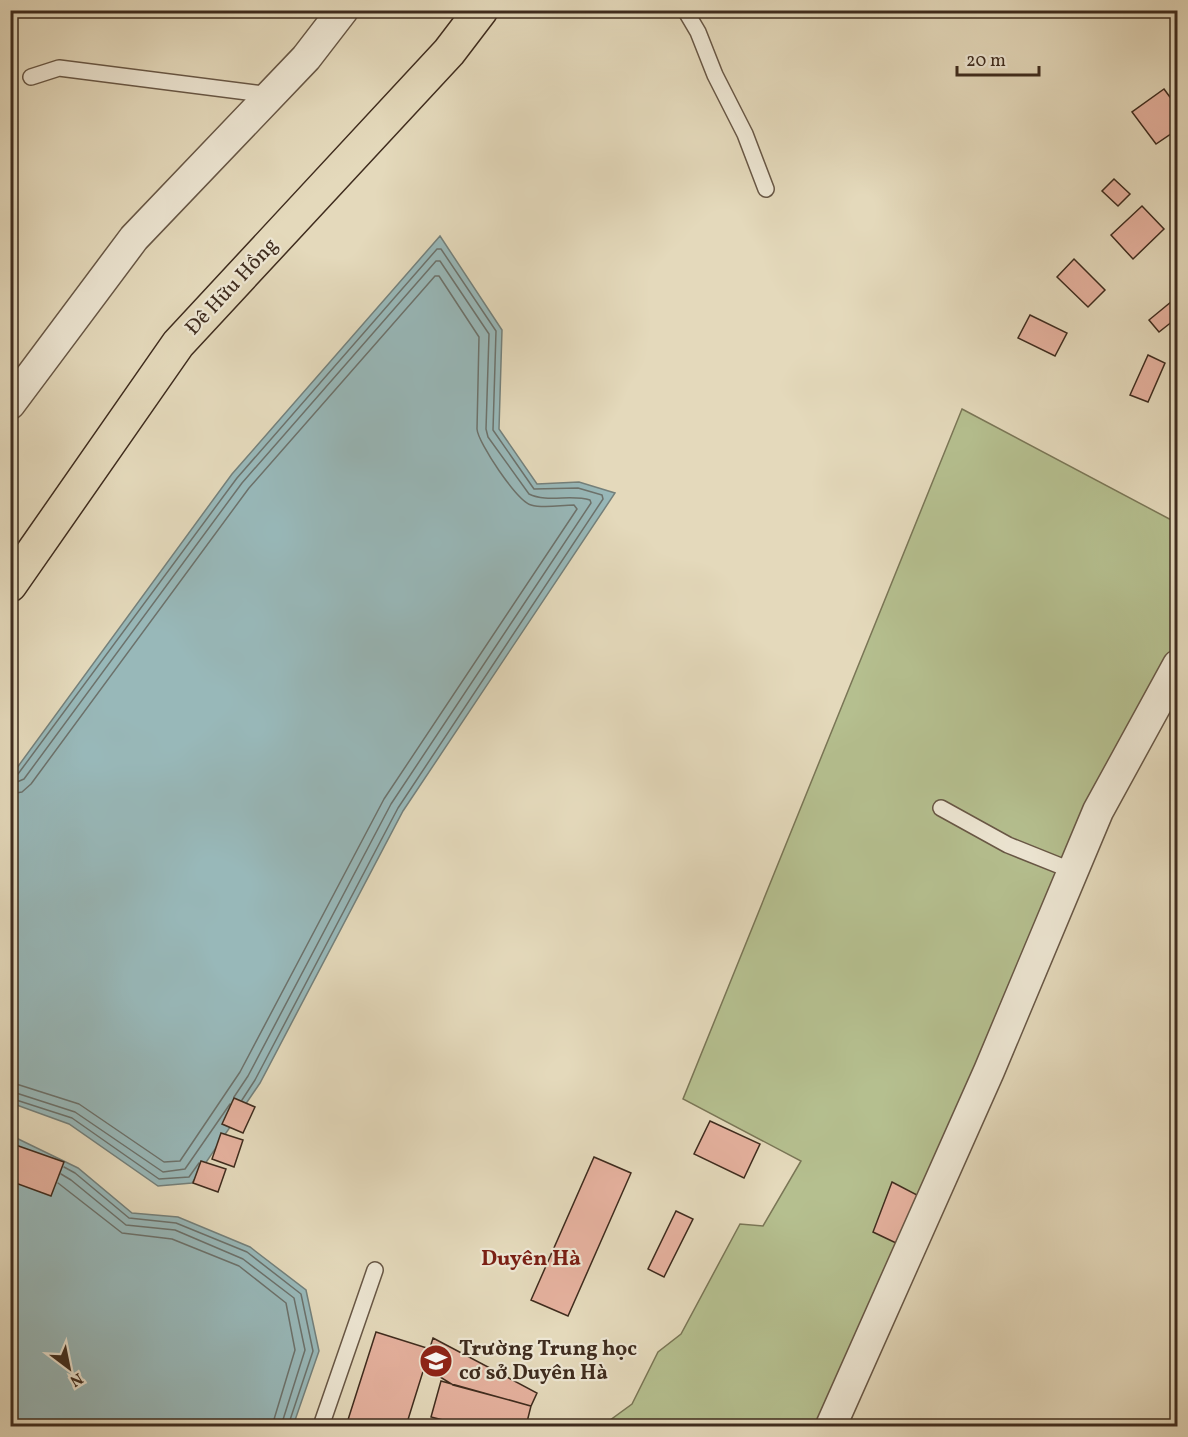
<svg xmlns="http://www.w3.org/2000/svg" width="1188" height="1437" font-family="Vollkorn,serif">
<style>
.green{fill:#b5bf8f;stroke:#7a7656;stroke-width:1.5}
.water{fill:#98b8b9;stroke:#74807b;stroke-width:1.5}
.lines{fill:none;stroke-linecap:round;stroke-linejoin:round}
.shore{stroke:#6c726c;stroke-width:1.5}
.building{fill:#e5b19e;stroke:#3f2c1e;stroke-width:1.5}
.service-casing{stroke:#685745;stroke-width:18}
.minor-casing{stroke:#685745;stroke-width:33}
.primary-casing{stroke:#3f2c1e;stroke-width:36}
.service{stroke:#ede6d3;stroke-width:15}
.minor{stroke:#ede6d3;stroke-width:30}
.primary{stroke:#e4d9bb;stroke-width:33}
.labels{text-anchor:middle;dominant-baseline:central;stroke-width:4.5;stroke-linejoin:round;paint-order:stroke}
.street-label{font-size:21px;fill:#3f2c1e;stroke:#ede6d3}
.poi-label{font-size:21px;font-weight:bold;fill:#3f2c1e;stroke:#ede6d3;text-anchor:start}
.neighbourhood-label{font-size:22px;font-weight:bold;fill:#7a1f14;stroke:#ede6d3}
</style>
<rect width="100%" height="100%" fill="#e4d9bb"/>
<filter id="stains"><feTurbulence type="fractalNoise" baseFrequency=".00333" numOctaves="4"/><feColorMatrix values="0 0 0 0 .2 0 0 0 0 .09 0 0 0 0 .02 0 0 0 .5 -.17"/></filter>
<radialGradient id="worn" r=".72"><stop offset=".6" stop-color="#630" stop-opacity="0"/><stop offset="1" stop-color="#630" stop-opacity=".3"/></radialGradient>
<path class="green" d="M962 409 1177 523V675L1136 724 831 1426H602L632 1404 658 1352 681 1334 740 1224 763 1226 801 1161 683 1099Z"/>
<path class="water" d="M440 236 502 330 499 429 537 484 579 482 615 493 403 811 260 1083 192 1183 158 1186 69 1124 11 1103V776L232 474Z
M10 1135 78 1168 132 1213 178 1217 250 1247 306 1290 319 1351 293 1426H11Z"/>
<g class="lines">
<path class="shore" d="M10 777 18 774 237 478 437 249H441L496 331 493 430 534 489 578 488 602 495 603 499 398 808 255 1080 242 1100
M10 785 24 779 242 483 436 261H440L489 334 486 429 488 437 529 494C547 503 571 494 590 500L591 503 391 804 248 1076 234 1097
M10 794 22 792 31 784 249 488 435 276H439L479 337 477 429C478 443 517 501 531 505 544 509 561 505 574 505L577 509 384 799 240 1072 180 1161 164 1162 79 1104 10 1082
M10 1091 75 1112 163 1172 185 1169 230 1104
M10 1098 72 1118 159 1179 189 1177 199 1163
M64 1167 75 1173 129 1218 176 1223 247 1252 301 1294 313 1351 288 1426
M61 1174 71 1180 126 1225 175 1230 243 1259 294 1298 305 1350 281 1426
M58 1183 122 1233 172 1239 239 1266 286 1303 295 1350 272 1426"/>
</g>
<path class="building" d="M1164 89 1178 108V129L1156 144 1132 112Z
M1114 179 1130 194 1118 206 1102 191Z
M1142 206 1164 229 1133 259 1111 235Z
M1074 259 1105 290 1088 307 1057 277Z
M1177 297 1178 317 1159 332 1149 320Z
M1030 315 1067 333 1055 356 1018 338Z
M1148 355 1165 363 1148 402 1130 395Z
M234 1098 255 1107 243 1133 222 1124Z
M710 1121 760 1144 744 1178 694 1154Z
M221 1133 243 1140 234 1167 212 1159Z
M10 1143 64 1162 51 1196 10 1181Z
M594 1157 631 1173 568 1316 531 1300Z
M201 1161 226 1169 218 1192 193 1183Z
M892 1182 919 1196 896 1243 873 1232Z
M676 1211 693 1219 664 1277 648 1269Z
M376 1332 430 1349 406 1426H346Z
M433 1338 537 1393 531 1406 453 1385 424 1367Z
M441 1381 531 1406 526 1426H467L431 1417Z"/>
<g class="lines">
<defs>
<path id="service" d="M685 10 698 32 715 75 745 134 766 189
M31 77 59 68 271 95
M941 808 1008 845 1073 871
M321 1426 375 1270"/>
<path id="minor" d="M10 404 134 238 306 58 343 10
M831 1426 989 1071 1098 811 1178 665"/>
<path id="primary" d="M10 585 178 344 449 52 481 10"/>
</defs>
<use href="#service" class="service-casing"/>
<use href="#minor" class="minor-casing"/>
<use href="#primary" class="primary-casing"/>
<use href="#service" class="service"/>
<use href="#minor" class="minor"/>
<use href="#primary" class="primary"/>
</g>
<defs>
<symbol id="school-disc" viewBox="-11 -11 22 22"><circle r="9.5" fill="#8f2418" stroke="#ede6d3"/><path d="M0-5L7-2L0 1L-7-2ZM-4 1L0 2.5L4 1V4Q0 6-4 4Z" fill="#fff"/></symbol>
</defs>
<g fill-rule="evenodd">
<use href="#school-disc" x="417" y="1342" width="38" height="38"/>
</g>
<g class="labels">
<g class="street-label">
<text transform="translate(232 287) rotate(-47)">Đê Hữu Hồng</text>
</g>
<g class="poi-label">
<text x="459" y="1349">Trường Trung học<tspan x="459" dy="24">cơ sở Duyên Hà</tspan></text>
</g>
<g class="neighbourhood-label">
<text x="531" y="1259">Duyên Hà</text>
</g>
</g>
<rect width="1188" height="1437" fill="none" stroke="#e4d9bb" stroke-width="36"/>
<rect x="12" y="12" width="1164" height="1413" fill="none" stroke="#3f2c1e" stroke-width="3"/>
<rect x="18" y="18" width="1152" height="1401" fill="none" stroke="#3f2c1e" stroke-width="1.5"/>
<g transform="translate(69 1368) rotate(148)" stroke="#ede6d3" stroke-width="4.5" paint-order="stroke">
<path d="M0-4.5L10 22L0 15L-10 22Z" fill="#3f2c1e"/>
<text y="-9" font-size="16" font-weight="bold" text-anchor="middle" fill="#3f2c1e">N</text>
</g>
<path d="M957 66v9h82v-9" fill="none" stroke="#3f2c1e" stroke-width="3"/>
<text x="966" y="66" font-size="18" fill="#3f2c1e" stroke="#ede6d3" stroke-width="4.5" paint-order="stroke">20 m</text>
<rect width="100%" height="100%" filter="url(#stains)"/>
<rect width="100%" height="100%" fill="url(#worn)"/>
</svg>
